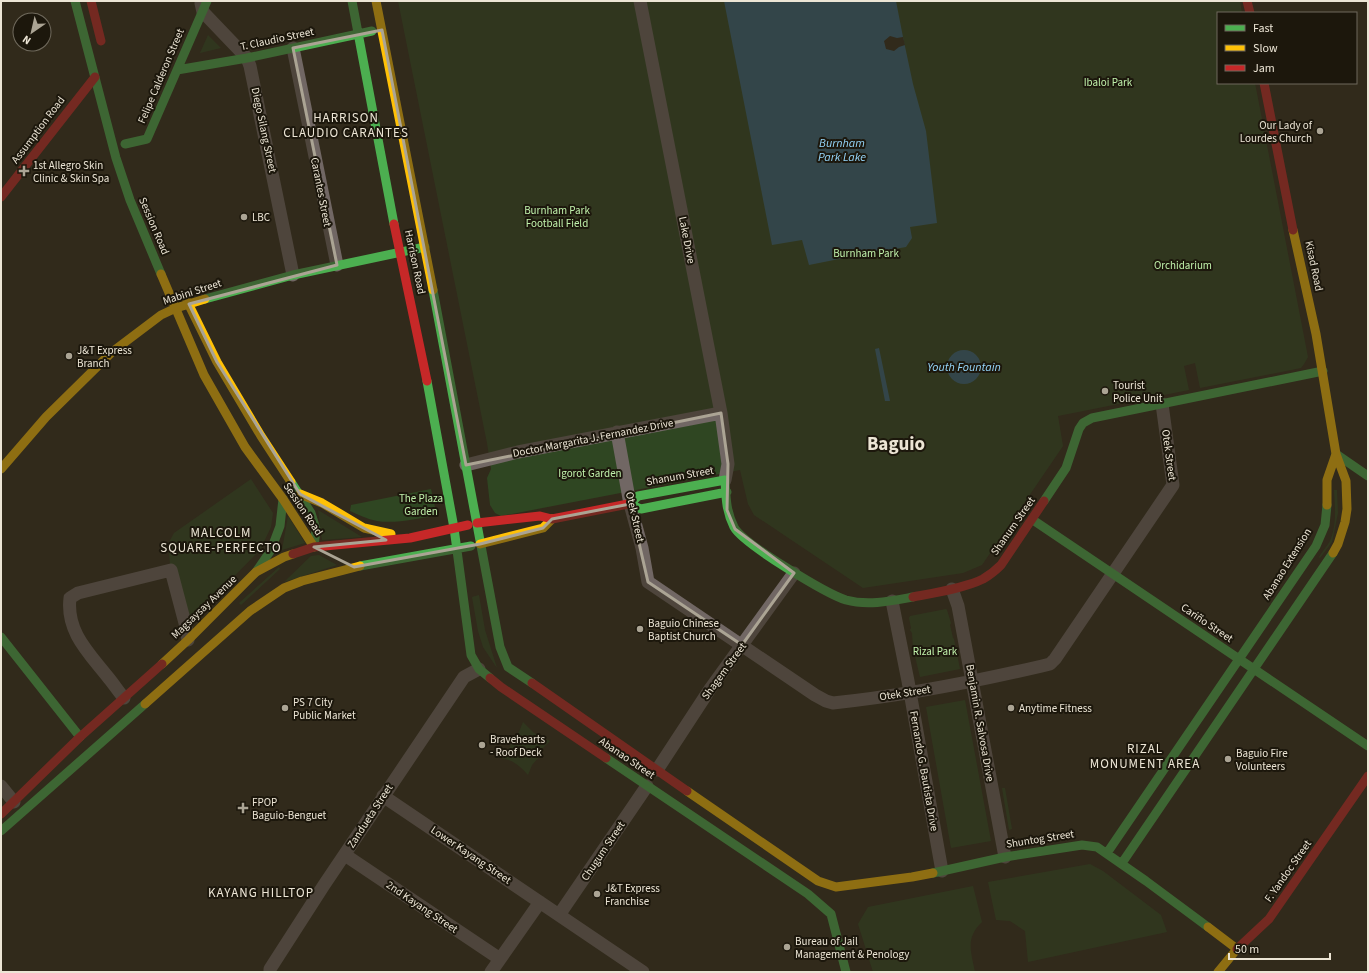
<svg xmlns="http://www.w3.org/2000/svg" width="1369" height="973" font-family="'Source Sans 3',sans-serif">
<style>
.green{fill:#2f4622}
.water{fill:#366780}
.pier{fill:#312a1b}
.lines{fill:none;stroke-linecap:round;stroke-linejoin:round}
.street{stroke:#716764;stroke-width:13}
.fast{stroke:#4caf50;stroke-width:9}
.slow{stroke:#ffc107;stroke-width:9}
.jam{stroke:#c62828;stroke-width:9}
.marked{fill:none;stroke:#aba494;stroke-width:3;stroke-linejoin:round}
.poi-dot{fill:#aba494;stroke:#1c170c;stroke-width:1.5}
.labels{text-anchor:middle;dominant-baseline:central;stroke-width:4;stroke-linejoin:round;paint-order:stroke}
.street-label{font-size:11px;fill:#ece5d5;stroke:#1c170c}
.park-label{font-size:11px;fill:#c0f1ab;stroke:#1c170c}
.poi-label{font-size:11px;fill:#ece5d5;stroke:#1c170c;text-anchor:start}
.water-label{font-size:12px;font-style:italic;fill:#96d7fc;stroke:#1c170c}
.quarter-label{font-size:13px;letter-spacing:1px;fill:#ece5d5;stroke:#1c170c}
.town-label{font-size:19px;font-weight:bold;fill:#ece5d5;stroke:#1c170c}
</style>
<rect width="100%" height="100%" fill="#312a1b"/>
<path class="green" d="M398 1H1240L1242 13H1218V83H1255L1308 357 1304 364 1301 368 1200 388 1195 363 1184 366 1189 390 1058 416 1063 446 982 565 963 573 863 588 754 515 748 504 740 470 501 516 495 513 490 505 487 478 491 469 487 443Z
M208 35 221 48 200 53Z
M251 479 273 513 271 527 260 550 197 614 185 623 170 564 168 544 174 533Z
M431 489 437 516C418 518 396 524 377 521 367 519 359 515 350 511L351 505Z
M1334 490H1337L1338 513 1332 542 1320 558 1319 557C1322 552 1327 546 1330 541 1337 525 1335 507 1334 490Z
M318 510 362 537 322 540Z
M288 516 305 543 282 550Z
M319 555 337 565 284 582 311 556Z
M279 567 280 569 241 605 239 603Z
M479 595 485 630 497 668 483 647 478 631 472 597Z
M947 610 951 623 950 625 953 638 954 639 960 669 920 677 913 648 912 633 910 630 911 628 909 618 910 616 946 609Z
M965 700 991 841 951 848 926 707Z
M523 722 534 733 550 741 541 750 540 756 532 765 528 775C520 766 513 760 501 758L509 749 513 739 519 732Z
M1002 788H1005L1012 829 1009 830Z
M1090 864 1103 871 1161 915 1167 932 1028 962 1025 931 1010 921 996 920 988 882Z
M973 886 982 922C965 938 971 951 975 972H873L858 924 868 907Z"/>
<path class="water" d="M724 1H896L903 37 913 84 926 131 937 223 910 227 912 238 906 247 865 254 864 251 844 255V258L809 265 802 240 772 245Z
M879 348 889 396 890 401H885L875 349Z
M947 367a17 17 0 1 1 34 0a17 17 0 1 1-34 0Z"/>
<path class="pier" d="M890 36 897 38 903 37 905 45 899 47 894 51 886 49 884 41Z"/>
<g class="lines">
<path class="street" d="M640 1 721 413 728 464 725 480
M201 3 203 12 247 58 250 66 293 275
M293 48 337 265
M617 432 630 504 642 548 648 582 815 695 826 701 833 703C903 696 973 682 1042 666L1050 664 1055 659 1173 485 1162 404
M466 465 518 452 721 413
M952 589 958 606 1005 857
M892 601 908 681 942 871
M124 698C118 691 113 683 107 676 88 652 66 631 70 598L78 593 171 570 185 623 188 640
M657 770 710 689 794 573
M1 786 14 802
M383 796 643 972
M345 855 500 959
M559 915 647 786
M270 972V969L324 885 464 677 479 669
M491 972 540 902"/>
<path class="fast" d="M75 1 116 158 130 200 161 274
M352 1 394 224
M177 70 247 58 372 31
M125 144 147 139 207 1
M433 290 500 647 508 667 532 683
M205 299 293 275 425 247
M427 381 454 528 471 655 479 669 490 678
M1336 454 1368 476
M291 482 311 513 316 529 314 547
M1044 501 1066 468 1079 429 1083 423 1092 418 1323 371
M628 504H630L638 496 725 480C726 498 726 511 734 527 743 544 827 594 846 600 868 606 891 601 913 597
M630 504 641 509 727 492
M1033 520 1368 746
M360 566 471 546
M256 572 271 550 280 526 283 499
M1 637 80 737
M606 758 808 894 831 914 846 972
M1 831 145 704
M1107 853 1316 546 1325 525 1327 505
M1122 863 1333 553
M933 873 1005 857 1082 845 1097 847 1146 881 1208 927"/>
<path class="slow" d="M376 1 433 290
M1293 230 1316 334 1336 454 1346 481 1347 509 1345 522 1338 544 1333 553
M161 274 204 375 245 447 283 499 314 547
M187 301 217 362 261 436 291 482
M1 469 46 417 112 352 161 315 176 308 205 299
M300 494 322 503 364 528 391 534
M1327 505V480L1336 454
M480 544 543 528 552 519
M162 664 188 640 256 572 284 557 293 554
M145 704 250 611 284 588 302 581 360 566
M687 791 818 881 836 887 912 877 933 873
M1208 927 1237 949 1218 972"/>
<path class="jam" d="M91 1 101 41
M1247 1 1250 13
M1264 83 1293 230
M1 197 95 77
M394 224 427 381
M477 523 540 516 552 519 628 504
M293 554 314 547 410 538 468 525
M913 597C934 593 965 588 983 579 990 575 996 570 1001 565L1044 501
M490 678 501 687 606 758
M532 683 687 791
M1 814 80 737 162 664
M1237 949 1269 919 1368 776"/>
</g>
<path d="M0 0H1369V973H0ZM382 30 466 465 721 413 728 464 727 510 735 529 794 573 742 645 648 582 630 504 552 519 543 528 480 544 354 567 314 547 386 540 300 494 217 362 189 304 337 265 293 48Z" fill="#312a1b" fill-opacity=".55" fill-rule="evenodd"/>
<path class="marked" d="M382 30 466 465 721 413 728 464 727 510 735 529 794 573 742 645 648 582 630 504 552 519 543 528 480 544 354 567 314 547 386 540 300 494 217 362 189 304 337 265 293 48Z"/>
<g class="poi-dot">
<circle cx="1320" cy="131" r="4"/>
<path d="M22 165h4v4h4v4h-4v4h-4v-4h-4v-4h4z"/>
<circle cx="244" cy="217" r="4"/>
<circle cx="69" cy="356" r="4"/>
<circle cx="1105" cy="391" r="4"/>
<circle cx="640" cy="629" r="4"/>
<circle cx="285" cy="708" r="4"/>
<circle cx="1011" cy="708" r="4"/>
<circle cx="482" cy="745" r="4"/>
<circle cx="1228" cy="759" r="4"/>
<path d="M241 802h4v4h4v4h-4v4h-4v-4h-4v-4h4z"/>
<circle cx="597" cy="894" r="4"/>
<circle cx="787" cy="947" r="4"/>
</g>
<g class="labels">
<g class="street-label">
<text transform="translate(277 39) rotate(-12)">T. Claudio Street</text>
<text transform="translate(161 76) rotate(-67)">Felipe Calderon Street</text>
<text transform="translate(38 130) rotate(-53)">Assumption Road</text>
<text transform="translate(264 130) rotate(78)">Diego Silang Street</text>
<text transform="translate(321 192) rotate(79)">Carantes Street</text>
<text transform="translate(154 226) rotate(67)">Session Road</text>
<text transform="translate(687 240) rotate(79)">Lake Drive</text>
<text transform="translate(415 262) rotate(78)">Harrison Road</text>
<text transform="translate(1314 266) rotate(78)">Kisad Road</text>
<text transform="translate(192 292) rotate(-18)">Mabini Street</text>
<text transform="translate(593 438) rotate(-11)">Doctor Margarita J. Fernandez Drive</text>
<text transform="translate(1169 455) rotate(82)">Otek Street</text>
<text transform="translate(680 476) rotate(-10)">Shanum Street</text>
<text transform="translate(303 509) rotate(56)">Session Road</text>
<text transform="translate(635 517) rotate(77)">Otek Street</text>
<text transform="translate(1013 526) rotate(-55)">Shanum Street</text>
<text transform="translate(1287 564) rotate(-58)">Abanao Extension</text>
<text transform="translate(204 607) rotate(-44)">Magsaysay Avenue</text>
<text transform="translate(1207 623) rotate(34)">Cariño Street</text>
<text transform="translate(724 671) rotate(-54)">Shagem Street</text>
<text transform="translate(905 693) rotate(-9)">Otek Street</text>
<text transform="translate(980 723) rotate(80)">Benjamin R. Salvosa Drive</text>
<text transform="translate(627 758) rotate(34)">Abanao Street</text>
<text transform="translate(924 771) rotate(80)">Fernando G. Bautista Drive</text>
<text transform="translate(370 816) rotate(-57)">Zandueta Street</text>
<text transform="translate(1040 839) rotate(-9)">Shuntog Street</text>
<text transform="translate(603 851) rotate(-56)">Chugum Street</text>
<text transform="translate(471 855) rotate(34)">Lower Kayang Street</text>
<text transform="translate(1288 871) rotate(-55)">F. Yandoc Street</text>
<text transform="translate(422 907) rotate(34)">2nd Kayang Street</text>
</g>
<g class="park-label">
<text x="1108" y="82">Ibaloi Park</text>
<text x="557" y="210">Burnham Park<tspan x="557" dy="13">Football Field</tspan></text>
<text x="866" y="253">Burnham Park</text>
<text x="1183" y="265">Orchidarium</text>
<text x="590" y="473">Igorot Garden</text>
<text x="421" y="498">The Plaza<tspan x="421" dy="13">Garden</tspan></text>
<text x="935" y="651">Rizal Park</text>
</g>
<g class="poi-label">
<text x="1312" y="125" text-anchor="end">Our Lady of<tspan x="1312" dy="13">Lourdes Church</tspan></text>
<text x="33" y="165">1st Allegro Skin<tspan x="33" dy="13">Clinic &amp; Skin Spa</tspan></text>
<text x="252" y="217">LBC</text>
<text x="77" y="350">J&amp;T Express<tspan x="77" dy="13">Branch</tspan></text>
<text x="1113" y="385">Tourist<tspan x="1113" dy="13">Police Unit</tspan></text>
<text x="648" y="623">Baguio Chinese<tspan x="648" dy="13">Baptist Church</tspan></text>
<text x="293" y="702">PS 7 City<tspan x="293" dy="13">Public Market</tspan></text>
<text x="1019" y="708">Anytime Fitness</text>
<text x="490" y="739">Bravehearts<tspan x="490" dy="13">- Roof Deck</tspan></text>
<text x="1236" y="753">Baguio Fire<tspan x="1236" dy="13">Volunteers</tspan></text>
<text x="252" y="802">FPOP<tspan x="252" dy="13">Baguio-Benguet</tspan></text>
<text x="605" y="888">J&amp;T Express<tspan x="605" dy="13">Franchise</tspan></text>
<text x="795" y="941">Bureau of Jail<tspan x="795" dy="13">Management &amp; Penology</tspan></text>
</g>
<g class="water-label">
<text x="842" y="143">Burnham<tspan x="842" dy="14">Park Lake</tspan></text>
<text x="964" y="367">Youth Fountain</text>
</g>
<g class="quarter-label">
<text x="346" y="118">HARRISON<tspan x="346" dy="15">CLAUDIO CARANTES</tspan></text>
<text x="221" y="533">MALCOLM<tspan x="221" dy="15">SQUARE-PERFECTO</tspan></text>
<text x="1145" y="749">RIZAL<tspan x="1145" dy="15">MONUMENT AREA</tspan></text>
<text x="261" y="893">KAYANG HILLTOP</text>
</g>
<g class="town-label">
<text x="896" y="444">Baguio</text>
</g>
</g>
<rect width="1369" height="973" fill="none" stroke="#ece5d5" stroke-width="4"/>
<rect x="1217" y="12" width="140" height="72" fill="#1c170c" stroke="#6f695c"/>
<rect x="1225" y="25" width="20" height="6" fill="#4caf50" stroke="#6f695c"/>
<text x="1253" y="32" font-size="12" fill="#ece5d5">Fast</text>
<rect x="1225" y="45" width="20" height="6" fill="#ffc107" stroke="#6f695c"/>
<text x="1253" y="52" font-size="12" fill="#ece5d5">Slow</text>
<rect x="1225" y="65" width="20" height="6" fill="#c62828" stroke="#6f695c"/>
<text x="1253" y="72" font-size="12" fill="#ece5d5">Jam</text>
<g transform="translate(32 32) rotate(214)"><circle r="19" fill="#1c170c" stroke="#6f695c"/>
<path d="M0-3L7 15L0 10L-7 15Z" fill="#aba494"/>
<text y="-6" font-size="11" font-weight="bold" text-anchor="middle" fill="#ece5d5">N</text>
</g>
<path d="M1229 953v6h101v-6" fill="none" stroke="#ece5d5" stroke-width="2"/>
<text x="1235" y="953" font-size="12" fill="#ece5d5" stroke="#1c170c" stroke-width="3" paint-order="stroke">50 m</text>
</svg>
